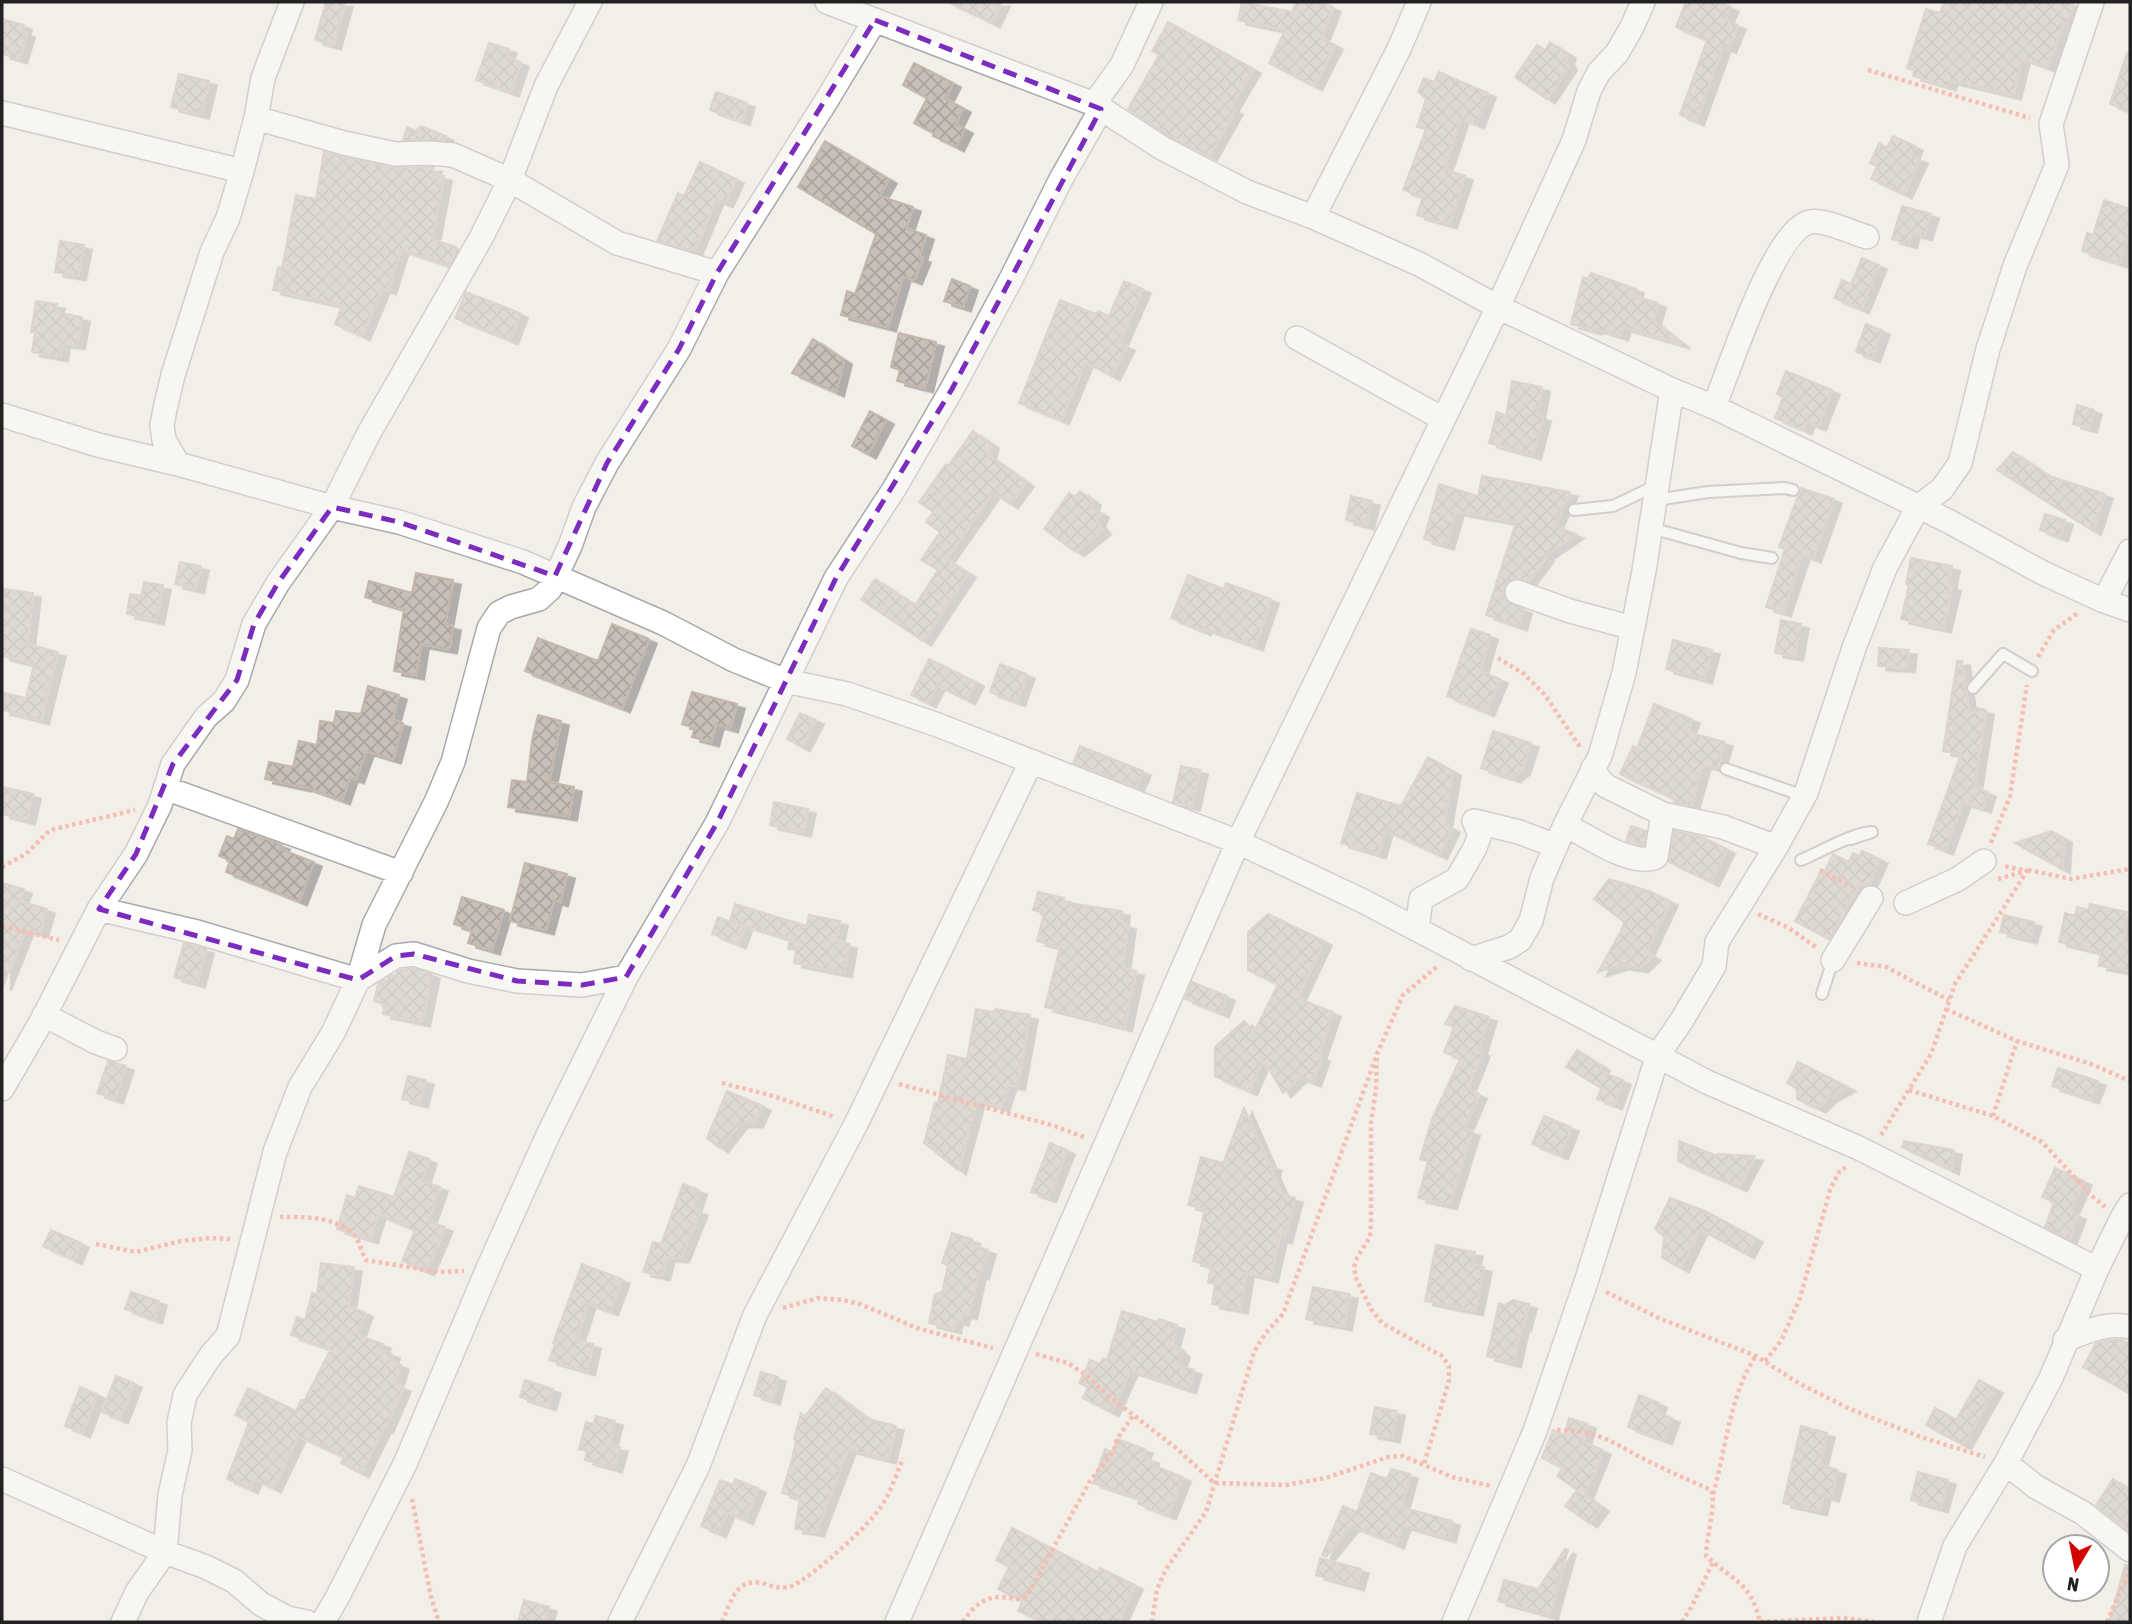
<svg xmlns="http://www.w3.org/2000/svg" width="2132" height="1624" font-family="'Asap Condensed',sans-serif">
<style>
.building{fill:url(#building-cross-hatch);stroke:#c4b6ab;stroke-width:2;filter:url(#shadow)}
.lines{fill:none;stroke-linecap:round;stroke-linejoin:round}
.lane-casing{stroke:#a9a9a9;stroke-width:14}
.street-casing{stroke:#a9a9a9;stroke-width:26}
.path{stroke:#fa8072;stroke-width:4.5;stroke-dasharray:3.5 3.5;stroke-linecap:butt}
.lane{stroke:#fff;stroke-width:10}
.street{stroke:#fff;stroke-width:23}
.marked{fill:none;stroke:#7b2cbf;stroke-width:5;stroke-dasharray:14 9;stroke-linejoin:round}
</style>
<defs>
<pattern id="building-cross-hatch" width="8" height="8" patternUnits="userSpaceOnUse" patternTransform="scale(1.75)"><rect width="8" height="8" fill="#c7bfb8"/><path d="M0 0l8 8M0 8l8-8" fill="none" stroke="#aba49e"/></pattern>
<filter id="shadow"><feDropShadow dx="8" dy="4.5" stdDeviation="0" flood-color="#0004"/></filter>
</defs>
<rect width="100%" height="100%" fill="#f2efe9"/>
<path class="building" d="M326 2H345L333 45 315 40Z
M948 2H1002L992 23Z
M1242 2 1292 12 1296 2H1319L1333 7 1321 38 1335 45 1314 86 1269 63 1285 30 1238 20Z
M1686 2H1718L1731 7 1725 20 1738 25 1728 49 1723 46 1696 121 1680 115 1707 40 1676 27Z
M1944 2H2074L2067 23 2064 22 2047 67 2022 58 2013 95 1950 80 1948 86 1913 76 1914 70 1907 68 1926 9 1940 13Z
M2 19 24 25 22 32 27 33 19 59 2 54Z
M1168 22 1253 69 1230 108 1235 110 1209 156 1169 136 1128 109 1159 55 1152 51Z
M1550 42 1568 54 1566 60 1569 66 1547 99 1515 77 1537 45 1545 50Z
M489 43 509 49 506 57 521 62 511 92 476 80Z
M2127 53 2130 54V111L2110 104Z
M914 63 953 83 945 99 963 108 955 124 965 129 956 147 933 136 934 133 914 123 927 98 903 85Z
M1439 72 1488 93 1476 124 1461 118 1444 169 1465 176 1449 224 1417 215 1423 197 1403 190 1426 129 1417 127 1426 99 1418 92 1424 78 1434 82Z
M179 74 209 81 201 114 171 107Z
M716 92 747 103 742 121 710 110Z
M421 126 446 136 445 140H403L407 127 416 131Z
M1893 136 1915 146 1911 156 1920 159 1904 194 1871 179 1877 166 1870 163 1879 143 1887 148Z
M825 141 889 179 879 196 913 207 906 228 926 235 919 257 923 258 914 280 903 276 888 327 841 315 847 291 855 294 876 234 798 187Z
M324 152 392 168 434 167 432 174 444 176 432 239 456 247 451 261 449 265 401 249 388 290 382 288 362 336 335 324 342 305 273 290 278 267 282 268 296 195 316 199Z
M700 162 736 179 725 203 716 199 694 251 657 241 678 193 684 196Z
M2104 200 2130 209V229L2119 263 2082 251 2087 233 2093 235Z
M1902 206 1931 214 1924 236 1912 233 1909 244 1892 239Z
M60 241 84 245 78 276 55 272Z
M1862 258 1879 265 1861 309 1834 298 1842 280 1851 284Z
M1591 273 1636 289 1634 296 1658 303 1653 321 1682 344 1623 327 1620 336 1595 328 1594 330 1571 324 1583 277 1588 279Z
M952 279 970 286 963 307 944 301Z
M1124 281 1143 289 1119 343 1127 346 1112 376 1085 362 1061 420 1019 403 1060 300 1096 314 1098 311 1109 316Z
M466 292 520 313 510 340 455 318Z
M36 301 57 304 55 312 82 317 77 345 62 343 60 357 32 352 35 332H31Z
M1866 324 1882 330 1872 358 1856 352Z
M899 333 936 342 925 388 897 381 900 370 891 367Z
M813 339 844 360 836 392 792 373Z
M1786 371 1832 390 1818 426 1807 422 1804 430 1775 418 1783 397 1777 394Z
M1512 381 1542 387 1537 415 1543 417 1533 455 1489 443 1497 412 1506 416Z
M2077 405 2094 410 2089 428 2073 424Z
M870 411 886 420 868 454 852 446Z
M973 431 991 444 988 455 1026 482 1010 504 993 492 946 559 968 573 923 641 861 600 875 579 915 605 938 570 921 560 940 532 926 522 933 512 919 502 946 464 948 466Z
M2013 452 2049 476 2105 494 2093 531 1997 470Z
M1482 476 1570 492 1554 526 1576 534 1544 556 1546 557 1528 581 1514 578 1507 582 1504 587 1503 594 1507 602 1524 609 1519 626 1486 615 1516 522 1456 511 1446 545 1424 539 1439 484 1478 496Z
M1801 488 1834 499 1813 558 1802 554 1783 612 1766 607 1785 549 1779 547Z
M1080 491 1093 501 1091 508 1101 513 1097 522 1103 530 1076 552 1044 529 1069 493 1075 497Z
M1351 496 1372 501 1366 525 1346 520Z
M2045 514 2065 520 2060 537 2040 530Z
M1911 558 1952 566 1948 586H1953L1943 628 1901 619 1909 585 1906 584Z
M180 562 201 566 196 589 175 584Z
M416 573 453 580 445 624 453 626 449 649 421 644 416 675 394 671 404 609 365 597 369 581 412 593Z
M1188 575 1224 589 1226 583 1271 599 1255 646 1204 628 1203 631 1171 618Z
M144 582 163 585 156 620 127 614 130 594 141 596Z
M4 589 33 593 27 644 58 652 41 720 2 710 4 693 26 698 34 664 2 656Z
M1781 620 1801 624 1795 656 1775 653Z
M612 624 649 639 622 708 525 671 538 638 598 661Z
M1471 629 1490 635 1480 671 1500 679 1486 712 1447 696Z
M1673 640 1712 650 1704 679 1666 669Z
M1879 648 1909 650 1907 668 1878 666Z
M929 659 976 682 967 700 937 685 928 703 911 695Z
M1957 661H1962L1969 712 1975 713 1977 708 1986 710 1974 787 1988 792 1983 808 1963 802 1945 850 1928 844 1961 754 1943 751Z
M1000 664 1027 674 1017 702 990 692Z
M368 686 399 695 392 720 403 723 393 759 366 751 356 779 350 777 342 800 303 786V787L265 779 269 762 293 767 299 741 317 745 320 721 334 723 336 711 361 714Z
M692 692 737 704 730 728 716 724 711 742 692 737 695 728 682 724Z
M1654 704 1692 719 1687 732 1725 742 1717 768 1703 764 1691 806 1674 802 1675 799 1620 774 1633 746 1637 748Z
M800 713 816 720 802 747 787 739Z
M538 715 561 721 549 782 574 787 569 816 508 807 512 780 527 782 532 741Z
M1493 731 1531 743 1522 770 1512 778 1481 768Z
M1080 746 1143 771 1136 787 1073 763Z
M1428 757 1453 771 1444 824 1452 828 1439 855 1385 830 1378 854 1341 843 1357 793 1401 806Z
M1181 766 1200 770 1192 806 1173 802Z
M2 787 33 794 27 820 2 814Z
M774 802 808 809 803 832 770 825Z
M1631 826 1646 831 1644 845 1626 841Z
M238 829 282 845 280 849 314 862 299 901 226 872 230 860 219 856 227 836 234 839Z
M1674 831 1702 837 1727 849 1711 882 1669 862Z
M2051 831 2064 838 2062 869 2015 843Z
M1862 851 1880 859 1868 885 1860 883 1829 939 1795 921 1820 873 1823 875 1833 854 1849 862 1853 853 1859 856Z
M525 863 567 874 560 902 554 900 546 930 510 921Z
M1609 879 1649 891 1670 901 1646 952 1653 956 1640 968 1621 965 1598 972 1621 931 1624 922 1594 899Z
M2 883 24 889 20 901 47 909 40 933 26 929 3 986Z
M1038 892 1064 898 1063 902 1122 911 1121 923 1128 925 1122 968 1136 971 1124 1027 1045 1007 1060 947 1037 941 1044 913 1033 910Z
M462 897 504 910 492 950 468 943 472 930 454 924Z
M735 904 807 926 809 915 840 921 836 941 849 944 844 973 794 963 796 950 788 949 790 939 730 920Z
M2090 904 2127 912 2122 944 2130 945V971L2099 966 2101 952 2059 942 2065 913 2075 916 2077 907 2088 910Z
M1268 914 1324 941 1297 998 1333 1012 1318 1056 1322 1057 1313 1082 1299 1077 1283 1093 1263 1059 1249 1091 1215 1076V1047L1244 1021 1254 1032 1278 984 1248 970V932Z
M2004 915 2034 922 2029 939 2000 932Z
M718 917 744 927 738 944 712 934Z
M184 943 206 949 197 983 174 977Z
M413 968 432 974 422 1022 383 1014 384 1004 374 1001 378 984 384 980 388 981V977L392 975 396 976 397 972 401 970Z
M1192 982 1227 996 1221 1013 1185 999Z
M1455 1006 1489 1017 1479 1050 1482 1052 1467 1089 1479 1094 1464 1129 1472 1131 1449 1205 1418 1198 1428 1161 1420 1159 1432 1119 1460 1059 1444 1052 1454 1027 1445 1024Z
M976 1009 994 1012 995 1009 1030 1015 1017 1086 1009 1084 1001 1107 977 1100 958 1170 924 1143 935 1102 938 1103 948 1055 967 1059Z
M1577 1050 1602 1066 1600 1071 1623 1080 1614 1105 1597 1099 1601 1088 1566 1067Z
M108 1061 126 1066 115 1099 97 1093Z
M1798 1062 1848 1087 1829 1097 1818 1108 1797 1099V1089L1787 1083Z
M2058 1068 2098 1081 2091 1099 2052 1086Z
M408 1076 426 1080 420 1103 402 1099Z
M727 1091 763 1106 755 1123H740L720 1148 707 1138Z
M1244 1108 1269 1165 1274 1166 1272 1173 1282 1195 1295 1198 1284 1239 1279 1238 1270 1278 1246 1272 1240 1309 1212 1304 1215 1284 1208 1283 1211 1266 1193 1261 1205 1209 1188 1205 1201 1157 1223 1163Z
M1544 1116 1571 1127 1560 1155 1532 1144Z
M1679 1141 1717 1156 1718 1154 1755 1156 1739 1187 1678 1161Z
M1904 1141 1954 1150 1951 1170 1902 1147Z
M1050 1143 1067 1150 1048 1198 1031 1192Z
M409 1152 429 1159 422 1181 440 1187 428 1221 445 1227 426 1271 402 1261 415 1230 378 1214 370 1239 337 1229 347 1195 355 1198 359 1186 394 1197Z
M2055 1168 2084 1181 2070 1212 2078 1215 2069 1239 2045 1227 2054 1202 2042 1197Z
M683 1184 699 1190 693 1209 700 1211 681 1258 667 1257 662 1276 643 1272 653 1242 661 1244Z
M1670 1198 1705 1211 1755 1238 1746 1254 1700 1229 1681 1268 1662 1258 1664 1237 1655 1229Z
M51 1230 81 1243 74 1260 43 1246Z
M952 1233 972 1239 973 1245 988 1250 981 1275 978 1274 969 1315 963 1313 961 1321 955 1320 953 1329 929 1323 935 1294 942 1292 948 1265 942 1263Z
M1436 1245 1475 1252 1472 1265 1484 1267 1475 1311 1425 1301Z
M321 1263 354 1267 348 1306 365 1312 357 1335 383 1344 380 1350 392 1354 390 1361 401 1365 395 1384 403 1387 385 1429 383 1428 361 1473 341 1463 344 1457 298 1436 273 1488 254 1479 250 1489 227 1479 249 1422 235 1415 248 1388 296 1411 301 1400 304 1401 331 1349 291 1335 297 1317 305 1320 312 1293 317 1294Z
M582 1264 622 1279 610 1311 588 1303 576 1340 593 1344 587 1371 549 1360 555 1344 553 1343Z
M1313 1287 1350 1294 1344 1326 1306 1319Z
M131 1292 159 1301 154 1319 125 1309Z
M1513 1300 1529 1304 1523 1327H1521L1513 1363 1487 1356 1499 1303 1505 1305Z
M1122 1311 1158 1322 1159 1319 1177 1325 1172 1343 1182 1353 1178 1365 1194 1370 1188 1389 1130 1370 1111 1412 1083 1398 1088 1387 1079 1383 1090 1360 1100 1364 1103 1358 1107 1360Z
M2107 1340H2122L2130 1344V1394L2083 1367 2096 1343Z
M761 1372 778 1377 772 1400 754 1395Z
M116 1376 134 1383 120 1419 102 1412Z
M525 1380 553 1389 548 1406 520 1397Z
M1979 1380 1995 1389 1963 1445 1926 1425 1935 1408 1956 1420Z
M80 1387 97 1394 82 1433 65 1426Z
M826 1388 868 1419 896 1426 888 1459 848 1449 816 1532 795 1529 800 1498 782 1493 792 1459 796 1441 794 1439 801 1413 805 1416Z
M1639 1395 1659 1403 1656 1412 1672 1418 1664 1440 1628 1427Z
M1375 1407 1397 1411 1392 1438 1370 1434Z
M596 1416 615 1421 609 1445 620 1447 614 1468 585 1460 587 1451 579 1449 586 1422 593 1424Z
M1569 1418 1588 1424 1583 1442 1603 1450 1585 1495 1601 1507 1589 1523 1565 1506 1577 1490 1557 1476 1563 1467 1542 1458 1553 1430 1564 1435Z
M1801 1426 1827 1433 1819 1465 1838 1470 1831 1497 1823 1495 1819 1511 1783 1503Z
M1117 1439 1145 1449 1142 1456 1151 1459 1150 1464 1183 1477 1168 1515 1138 1504 1140 1498 1093 1483 1105 1449 1113 1452Z
M1391 1469 1410 1474 1401 1507 1452 1521 1448 1538 1403 1525 1396 1544 1352 1526 1353 1524 1326 1557 1322 1555 1343 1506 1357 1512 1371 1473 1387 1479Z
M1918 1472 1948 1480 1940 1508 1911 1500Z
M735 1479 758 1488 745 1520 727 1512 718 1533 701 1526 720 1480 733 1485Z
M2113 1479 2130 1490V1532L2096 1505Z
M1012 1528 1098 1572 1100 1568 1135 1585 1118 1622H1045L1018 1611 1022 1601 998 1589 1009 1567 996 1560Z
M1565 1549 1568 1550 1550 1615 1498 1601 1504 1580 1538 1589Z
M1320 1558 1361 1569 1356 1586 1316 1575Z
M2125 1565 2130 1566V1622H2109Z
M524 1600 549 1607 544 1622H518Z"/>
<g class="lines">
<defs>
<path id="lane" d="M1656 500 1708 492 1785 488 1793 490
M1574 510 1613 506 1655 486
M1651 528 1741 553 1772 558
M1973 688 2003 654 2032 671
M1726 769 1804 796
M1801 860C1818 853 1855 832 1872 832L1851 839
M1822 994 1833 960"/>
<path id="street" d="M827 2 1094 104 1162 148 1247 192 1313 217 1419 264 1498 307 1672 390 1714 407 1948 521 2043 573 2104 601 2130 610
M1094 104 1122 65 1151 2
M2 113 242 171
M256 118 344 143 395 154 429 153 453 155 510 180 617 243 717 273
M1313 217 1399 49 1419 2
M1297 338 1443 419
M1714 407C1728 373 1774 229 1810 222 1824 219 1853 233 1867 237
M2 415 98 445 178 464 332 507 399 522 523 562 663 623 734 660 786 681 847 694 935 724 1238 842 1363 901 1707 1082 1861 1149 2097 1269
M178 464 164 440 162 425 165 409 173 375 212 252 228 218 242 171 256 118 263 78 292 2
M1517 592 1570 611 1633 628
M2104 601 2130 551
M1593 768 1600 780 1606 786 1663 814 1723 827 1776 847
M165 788 401 873
M1565 825C1588 836 1632 868 1656 857L1663 814
M1906 903 1958 879 1984 861
M99 909 197 932 358 980 396 956 414 954 468 971 517 981 582 985 626 977
M1417 929 1421 899 1457 879 1475 848 1480 834 1474 821 1519 832 1556 846
M1471 959 1509 947 1520 940 1531 921 1542 878 1565 825 1600 756 1624 673 1644 571 1672 390
M1833 960 1871 898
M44 1015 96 1042 115 1049
M2 1089 41 1022 99 909 136 854 160 805 173 764 206 717 224 701 237 680 254 624 278 583 332 507 369 433 481 238 510 180 546 86 590 2
M2065 1340C2088 1331 2106 1322 2130 1327
M2006 1463 2036 1487 2083 1513 2130 1550
M2 1479 165 1552 206 1567 234 1581 261 1604 287 1618 307 1622
M123 1622 137 1592 165 1552 170 1495 180 1450 179 1423 185 1395 211 1355 228 1336 275 1152 300 1087 333 1033 358 980 374 925 436 802 453 762 489 628 499 613 511 607 539 599 550 589 570 546 584 507 607 463 679 349 717 273 825 103 875 20
M323 1622 338 1596 405 1464 489 1266 548 1135 626 977 717 823 836 578 894 489 952 389 1010 281 1061 179 1101 109
M620 1622 698 1466 755 1315 856 1124 1031 762
M897 1622 1238 842 1498 307 1574 140 1589 91 1599 72 1617 53 1632 27 1643 2
M1454 1622 1535 1431 1586 1282 1658 1055 1682 1020 1714 966 1717 942 1776 847 1806 793 1854 648 1885 568 1918 507 1942 489 1960 463 1988 349 2015 266 2057 165 2051 124 2092 2
M1929 1622 1955 1546 2006 1463 2051 1378 2097 1269 2121 1220 2130 1205"/>
</defs>
<use href="#lane" class="lane-casing"/>
<use href="#street" class="street-casing"/>
<path class="path" d="M1868 70 2030 118
M2038 657 2054 630 2078 613
M1498 658 1524 674 1545 695 1580 747
M1991 843 2010 796 2027 685
M2 867 26 854 50 830 135 810
M1820 870 1852 887
M2028 870 2071 879 2130 869
M1998 879 2026 871
M1758 914 1789 928 1817 948
M2 926 59 940
M1857 963 1886 967 1949 1000
M1946 1009 2017 1041 2091 1064 2130 1081
M1377 1058 1376 1089 1371 1123V1222L1370 1237 1357 1258 1354 1267 1356 1278 1371 1309 1382 1323 1442 1356 1449 1366V1381L1424 1464
M722 1083 773 1096 835 1117
M899 1084 1055 1126 1086 1138
M1909 1090 1993 1116 2042 1142 2092 1196 2105 1207
M1993 1116 2017 1041
M1881 1135 1931 1054 1955 984 2027 871 2004 866
M280 1217C305 1217 335 1216 354 1235 360 1241 361 1252 366 1260L438 1272 464 1271
M96 1244 136 1252 181 1241 210 1238 230 1239
M1606 1292 1661 1319 1756 1356 1800 1384 1850 1409 1921 1437 1985 1457
M783 1308 818 1298 843 1300 860 1304 917 1328 993 1348
M1036 1354 1068 1363 1086 1375 1106 1394 1176 1448 1214 1483 1286 1485 1326 1478 1388 1457 1403 1456 1452 1477 1491 1486
M1765 1361 1781 1341 1800 1298 1830 1190 1840 1170 1847 1167
M1557 1430C1594 1430 1610 1440 1640 1457 1663 1469 1687 1479 1711 1490 1717 1501 1706 1538 1706 1556 1732 1580 1751 1582 1760 1622
M1713 1494C1726 1450 1730 1393 1756 1356
M412 1499 431 1597 439 1622
M722 1622C732 1599 737 1574 768 1585 777 1588 785 1589 794 1585 815 1574 873 1523 884 1502 892 1488 897 1473 903 1458
M963 1622C971 1609 983 1597 999 1597 1010 1597 1018 1602 1027 1596L1090 1481 1113 1452 1117 1439 1134 1414
M1152 1622 1157 1589 1166 1569 1206 1512 1254 1352 1265 1334 1283 1314 1377 1054 1403 995 1439 965
M1682 1622 1692 1606 1713 1562
M1760 1622 1842 1618 1874 1622
M2107 1622 2129 1571"/>
<use href="#lane" class="lane"/>
<use href="#street" class="street"/>
</g>
<path d="M0 0H2132V1624H0ZM875 20 1101 109 952 389 836 578 717 823 626 977 582 985 517 981 414 954 396 956 358 980 99 909 136 854 173 764 237 680 254 624 278 583 332 507 399 522 555 576 607 463 679 349 717 273Z" fill="#f2efe9" fill-opacity=".55" fill-rule="evenodd"/>
<path class="marked" d="M875 20 1101 109 952 389 836 578 717 823 626 977 582 985 517 981 414 954 396 956 358 980 99 909 136 854 173 764 237 680 254 624 278 583 332 507 399 522 555 576 607 463 679 349 717 273Z"/>
<rect width="2132" height="1624" fill="none" stroke="#222222" stroke-width="7"/>
<g transform="translate(2076 1568) rotate(190)"><circle r="33" fill="#ffffff" stroke="#a7a7a7" stroke-width="2"/>
<path d="M0-5L12 26L0 18L-12 26Z" fill="#d40000"/>
<text y="-10" font-size="19" font-weight="bold" text-anchor="middle" fill="#222222">N</text>
</g>
</svg>
